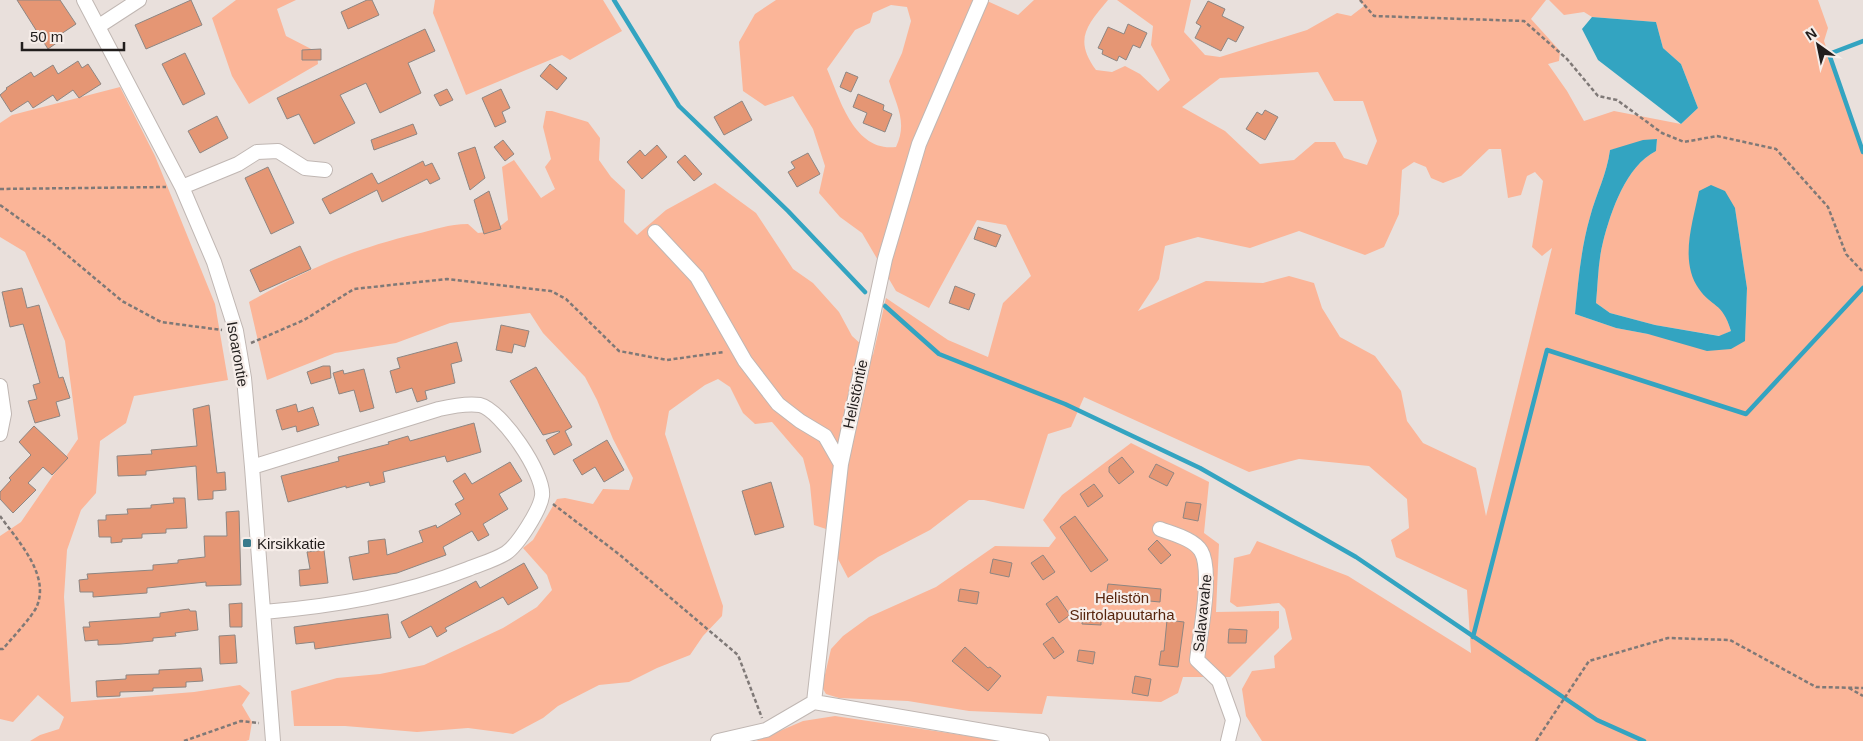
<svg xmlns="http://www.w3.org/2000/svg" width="1863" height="741" font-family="Arial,sans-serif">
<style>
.green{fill:#fbb598;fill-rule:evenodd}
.water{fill:#33a4c1}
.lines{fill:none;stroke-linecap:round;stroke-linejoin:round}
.stream{stroke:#33a4c1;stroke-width:4.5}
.building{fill:#e59674;stroke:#8e8682}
.minor-casing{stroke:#c0b7b3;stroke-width:16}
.path{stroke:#7f7977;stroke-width:2.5;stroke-dasharray:4 2.5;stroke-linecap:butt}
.minor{stroke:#fff;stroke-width:14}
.poi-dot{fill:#397a8c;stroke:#f6ede9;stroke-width:2}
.labels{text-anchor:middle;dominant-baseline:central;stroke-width:4.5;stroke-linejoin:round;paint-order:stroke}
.street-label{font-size:15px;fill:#211d1c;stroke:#f6ede9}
.poi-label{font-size:15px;fill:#211d1c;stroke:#f6ede9;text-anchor:start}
.park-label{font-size:15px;fill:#57250d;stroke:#f6ede9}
</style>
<rect width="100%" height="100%" fill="#e9e0dc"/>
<path class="green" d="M236 0H296L277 9 286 36 317 52 318 64 249 104 232 76 212 18Z
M435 0H603L622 31 570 60 562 55 466 95 433 13Z
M776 0H985L1018 15 1034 0H1108C1086 26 1074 40 1096 70L1112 72 1125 66 1140 74 1158 91 1170 80 1151 45 1153 26 1117 0H1191L1184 32 1205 55 1220 57 1307 30 1337 13 1351 16 1364 6 1359 0H1546L1531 19 1560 51 1559 61 1548 64 1567 91 1584 121 1614 111 1681 124 1698 108 1681 64 1663 48 1656 22 1592 17 1584 12 1564 15 1549 0H1818L1828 28 1824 41 1863 152V741H1262L1246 716 1242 689 1252 671 1275 668 1274 656 1292 639 1285 609 1279 603 1237 607 1230 602 1234 558 1250 554 1257 541 1348 576 1471 653 1467 590 1396 557 1391 540 1409 528 1407 499 1369 466 1299 459 1249 472 1084 397 1071 427 1048 434 1024 509 984 500H969L930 530 878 557 848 578 837 557 838 533 814 525 810 485 803 458 772 422 755 424 743 413 730 387 718 379 705 385 669 411 665 434 723 606 722 616 703 636 690 655 657 668 629 682 599 685 558 706 543 718 513 734 468 728 417 732 345 726H294L291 691 337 678 380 674 424 665 503 628 537 607 552 590 547 575 523 548 533 540 557 499 565 498 593 504 603 489 629 490 633 478 613 439 597 400 585 377 543 333 530 313 450 323 396 343 335 353 267 380 249 302C305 270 353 249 416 234 434 230 449 224 468 224L478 233 494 231 508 220 502 167 514 160 541 198 555 189 545 167 551 159 543 127 546 111H552L588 122 600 138 599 160 611 177 625 190 624 222 637 235 666 210 715 183 756 213 793 269 813 283 839 312 852 336 873 355 886 298 948 340 988 357 1003 303 1031 276 1006 225 977 220 929 308 896 291 862 233 840 217 819 193 825 166 813 129 793 96 765 106 743 91 739 42 755 14ZM891 5 907 7 911 21 902 53 889 81C896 105 908 122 896 147 854 152 840 99 827 69L855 30 870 23 873 13ZM1318 72 1334 101H1363L1377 141 1367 165 1344 158 1335 142H1315L1294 160 1260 164 1225 131 1182 107 1220 78ZM1657 139 1656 151C1626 166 1611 211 1603 242 1598 261 1598 283 1596 303L1610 313 1655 325 1720 336 1731 331 1724 311 1718 306 1735 208 1747 288 1745 341 1648 334 1616 328 1575 314C1578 282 1581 248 1590 217 1596 194 1607 174 1610 150ZM1489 149H1501L1508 198 1521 195 1527 176 1535 172 1543 181 1532 247 1542 256 1552 248 1486 516 1476 468 1423 443 1407 421 1401 391 1375 356 1340 337 1322 308 1314 283 1289 276 1263 283 1206 281 1138 311 1159 279 1165 246 1198 237 1250 248 1299 231 1365 255 1384 247 1399 214 1402 170 1414 162 1426 167 1431 178 1443 183 1461 176Z
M120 87 155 156 215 304 228 380 134 396 126 423 100 441 96 493 81 510 67 550 64 597 71 702 194 692 240 685 250 693 242 705 252 722 249 740 246 741H30L40 735 59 729 64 717 38 695 13 722 0 719V536L21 522 78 439 65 341 25 252 0 237V123L12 115Z
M1131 443 1209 482 1204 533 1219 544 1216 612 1279 611V628L1230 677H1183L1178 693 1161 702 1047 696 1042 714 969 711 908 701 839 698 826 694 822 687 831 649 843 636 869 617 936 587 995 546 1049 547 1056 538 1043 520 1062 495Z
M835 716 995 740 996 741H756L803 721Z"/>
<path class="water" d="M1592 17 1656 22 1663 48 1681 64 1698 108 1681 124 1598 60 1582 29Z
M1657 139 1656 151C1626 166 1611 211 1603 242 1598 261 1598 283 1596 303L1610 313 1655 325 1719 336 1731 331C1722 301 1712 308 1699 289 1679 261 1693 222 1699 191L1711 185 1725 191 1735 208 1747 288 1745 341 1731 349 1707 351 1648 334 1616 328 1575 314C1578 282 1581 248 1590 217 1596 194 1607 174 1610 150L1643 140Z"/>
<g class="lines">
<path class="stream" d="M614 0 679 106 788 211 865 292
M1863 41 1829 54 1863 152
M885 306 939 354 1065 404 1200 468 1356 557 1597 720 1644 741
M1473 637 1547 350 1746 414 1863 288"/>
</g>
<path class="building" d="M17 0H60L76 24 55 38 58 42 48 49Z
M191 0 202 25 146 49 135 25Z
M367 0H372L379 15 348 29 341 12Z
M1208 1 1225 9 1222 16 1244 27 1236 42 1228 38 1221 51 1195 38 1201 26 1196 23Z
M1128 24 1147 33 1140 48 1133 45 1126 60 1119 56 1117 61 1102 54 1103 50 1098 48 1108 27 1124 34Z
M425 29 435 51 408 63 421 93 380 113 366 83 340 95 355 123 314 144 299 114 287 119 277 98Z
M321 49V60H302V50Z
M185 53 205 94 183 105 162 64Z
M78 61 82 68 88 64 101 84 79 98 73 90 57 101 53 95 33 108 28 101 11 112 0 95 7 89 6 88 31 72 34 77 53 65 58 74Z
M550 64 567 78 557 90 540 76Z
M846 72 858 77 851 92 840 87Z
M447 89 453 100 440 106 434 95Z
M501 89 510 108 502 112 506 122 495 127 482 98Z
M858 94 884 105 883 110 892 114 885 132 863 123 867 113 853 107Z
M742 101 752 120 724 135 714 117Z
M1265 110 1278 117 1265 140 1246 129 1257 112 1262 115Z
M217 116 228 138 200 153 188 131Z
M413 124 417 134 374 150 371 140Z
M503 140 514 154 505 161 494 147Z
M657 145 667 157 642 179 627 162 640 150 645 156Z
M475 147 485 178 470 190 458 153Z
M808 153 820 174 797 187 788 172 795 168 791 162Z
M685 155 702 174 694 181 677 162Z
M423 161 425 166 432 163 440 179 430 184 427 179 382 202 377 190 330 214 322 199 372 173 378 184Z
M268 167 294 223 271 234 245 178Z
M489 191 501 229 484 234 474 200Z
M978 227 1001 235 996 247 974 239Z
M300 246 311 269 260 292 250 270Z
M955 286 975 294 969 310 949 303Z
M22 288 27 308 39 305 59 378 63 377 70 398 56 402 60 416 35 423 28 401 37 399 33 385 40 383 23 324 10 327 2 292Z
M501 325 529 331 525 347 514 344 512 353 496 350Z
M457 342 462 361 451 364 455 383 425 391 427 399 417 402 412 388 396 393 390 371 400 368 397 358Z
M323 366H330L331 378 311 384 307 372Z
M536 367 572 427 565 431 572 445 554 455 546 440 560 432 559 431 543 435 510 381Z
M364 369 374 408 360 412 354 390 339 394 333 373 343 370 344 374Z
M296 404 298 412 313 407 319 425 297 432 296 426 282 430 276 410Z
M209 405 217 473 225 472 226 490 213 491V499L198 500 196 466 146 471V475L118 476 117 456 152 454 151 450 197 446 193 409Z
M474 423 481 452 447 462 445 456 383 472 385 482 370 486 369 482 346 488V486L288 502 281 476 339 461 338 457 389 444 388 442 408 436 410 441Z
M34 426 68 458 52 475 43 467 28 483 36 490 13 513 0 499V492L11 480 9 478 31 455 19 442Z
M607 440 624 470 604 482 595 467 582 475 573 460Z
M1122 457 1134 472 1119 484 1109 472V467Z
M510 462 522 481 499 494 508 509 483 524 489 535 478 541 472 531 443 547 446 555 397 573 353 580 349 557 369 553 368 541 385 539 387 555 423 542 419 531 436 525 437 528 461 514 455 504 464 499 453 481 465 473 472 484Z
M1156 464 1174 473 1167 486 1149 477Z
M771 482 784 527 755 535 742 491Z
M1094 484 1103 496 1088 507 1080 494Z
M173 498H185L187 528 166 529V533L142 534V538L122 539V542L111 543V537H99L98 520H106V515L128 514 127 509 151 508V505L174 503Z
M1186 502 1201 504 1198 521 1183 518Z
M239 511 241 585 206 586V582L147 588V593L93 597V592H80L79 580 88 579 87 574 153 570V565L178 563V560L205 557 204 536H227L226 512Z
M1075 516 1108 560 1091 572 1060 527Z
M1157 540 1171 555 1161 564 1148 549Z
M324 550 328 583 300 586 299 570 310 569 307 552Z
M1043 555 1055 572 1043 580 1031 563Z
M993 559 1012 563 1009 577 990 573Z
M524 563 538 588 508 605 503 597 445 628 447 631 437 637 431 626 409 638 401 622 476 581 480 588Z
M1108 584 1161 589 1160 602 1106 597Z
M960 589 979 592 977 604 958 601Z
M1057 596 1070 615 1059 623 1046 604Z
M242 603V627H230L229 604Z
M189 609 190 611H196L198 630 175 633 176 636 153 638V641L121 644 98 645V640L85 641 83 627H90L89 622 160 617V613Z
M1083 611 1101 612V625L1082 624Z
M388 614 391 638 315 649 314 642 296 644 294 627Z
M1167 620 1184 622 1178 667 1159 665 1161 651H1164Z
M1229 629 1247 630 1246 643H1228Z
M235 635 237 663 220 664 219 636Z
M1053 637 1064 652 1054 659 1043 644Z
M965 647 988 668 990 667 1001 676 988 691 952 661Z
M1079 650 1095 652 1093 664 1077 661Z
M201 668 203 681 186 682V687L153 688V691L120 692V696L97 697 96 681 126 679V675L159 674V670Z
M1135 676 1151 679 1148 696 1132 693Z"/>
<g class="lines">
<defs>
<path id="minor" d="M84 0 182 187 214 262 236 331 244 378 252 467 273 741
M99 26 139 0
M182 187 238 164 257 152 278 151 305 168 325 170
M655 232 697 277 745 361 778 404 800 421 825 436 841 464
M0 386 4 414 0 434
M252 467 439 409C452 406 466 403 480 405 501 410 545 474 542 496 540 510 518 545 506 553 495 560 480 564 468 569 402 595 334 606 264 612
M1160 529C1173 534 1194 539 1201 551 1213 571 1200 635 1197 660L1219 681 1233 720 1228 741
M814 702 1042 741
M718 741 766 730 814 702 841 464 885 259 919 144 981 0"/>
</defs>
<use href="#minor" class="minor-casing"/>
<path class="path" d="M1360 0 1374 16 1524 21 1567 59 1598 96 1617 100 1662 133 1684 142 1717 136 1776 149 1828 207 1846 254 1863 272
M0 189 166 187
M0 205 49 240 122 301 161 322 222 330
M251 343 304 320 354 289 447 279 551 291 566 299 619 351 667 360 724 352
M553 504 620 555 738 655 762 718
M0 516C17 540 50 574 37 606 33 616 11 639 3 649H0
M1849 688 1863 696
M184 741 241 721 259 723
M1536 741 1589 661 1668 638 1730 640 1816 687 1863 688"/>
<use href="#minor" class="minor"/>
</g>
<rect class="poi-dot" x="242" y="538" width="10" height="10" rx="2.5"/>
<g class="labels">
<g class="street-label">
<text transform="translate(238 354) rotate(80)">Isoarontie</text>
<text transform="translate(855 394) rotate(-78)">Helistöntie</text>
<text transform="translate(1202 613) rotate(-84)">Salavavahe</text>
</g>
<g class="poi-label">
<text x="257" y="543">Kirsikkatie</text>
</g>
<g class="park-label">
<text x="1122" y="597">Helistön<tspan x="1122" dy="17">Siirtolapuutarha</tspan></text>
</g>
</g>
<g transform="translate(1818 45) rotate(327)" stroke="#f6ede9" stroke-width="4" paint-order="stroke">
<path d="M0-4L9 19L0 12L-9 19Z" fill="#211d1c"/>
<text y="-8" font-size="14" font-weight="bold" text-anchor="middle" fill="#211d1c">N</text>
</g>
<path d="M22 42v8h102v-8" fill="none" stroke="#211d1c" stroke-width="2.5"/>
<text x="30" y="42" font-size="15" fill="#211d1c" stroke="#f6ede9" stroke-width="4" paint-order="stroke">50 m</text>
</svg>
